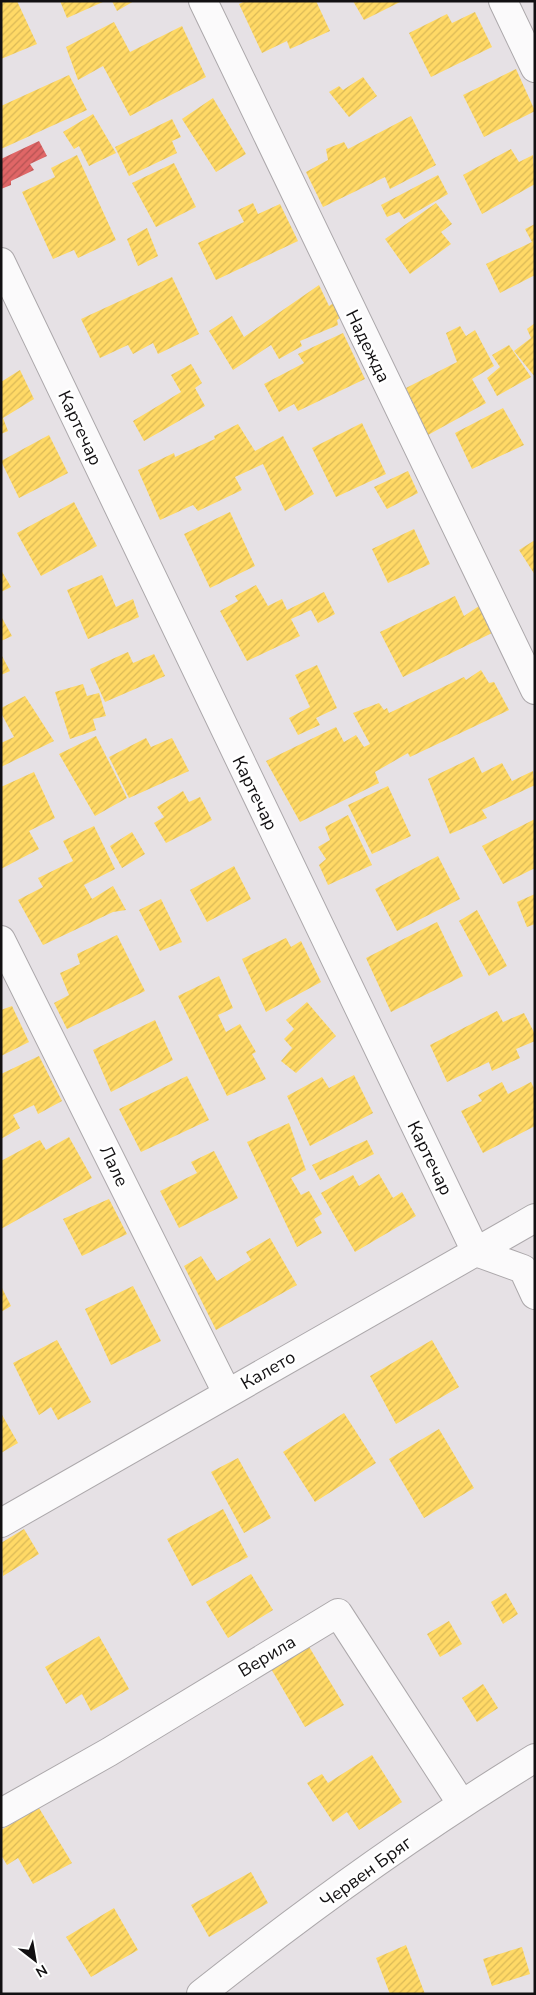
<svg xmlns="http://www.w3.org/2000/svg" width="536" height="1995" font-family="'Nunito Sans',sans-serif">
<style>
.homes{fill:url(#homes-hatch)}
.shops{fill:url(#shops-hatch)}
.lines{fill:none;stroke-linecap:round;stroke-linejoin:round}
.minor-casing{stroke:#aca8ab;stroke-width:30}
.minor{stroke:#fbfafb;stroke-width:28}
.labels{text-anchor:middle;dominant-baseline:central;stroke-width:5;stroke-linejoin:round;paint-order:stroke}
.street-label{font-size:18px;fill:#121012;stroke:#fff}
</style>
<defs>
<pattern id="homes-hatch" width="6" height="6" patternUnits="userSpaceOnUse" patternTransform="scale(1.25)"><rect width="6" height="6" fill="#ffd966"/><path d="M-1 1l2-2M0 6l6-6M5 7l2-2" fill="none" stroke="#dab957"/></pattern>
<pattern id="shops-hatch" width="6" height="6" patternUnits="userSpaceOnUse" patternTransform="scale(1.25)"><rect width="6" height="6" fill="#e06666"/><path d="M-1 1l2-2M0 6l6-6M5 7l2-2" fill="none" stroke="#b45353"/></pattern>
</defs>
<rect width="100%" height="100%" fill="#e6e1e5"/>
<path class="homes" d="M1 1H17L37 44 1 59Z
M60 1H105L67 18Z
M112 1H134L117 11Z
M245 1H316L330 31 290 49 287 41 262 53 239 4Z
M353 1H402L364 20Z
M475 12 492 47 431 77 409 33 447 14 452 23Z
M114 22 130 52 182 26 206 77 130 116 103 66 78 80 66 47Z
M516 69 535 111 484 137 463 95Z
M69 75 87 110 1 149V106Z
M363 77 377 96 349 117 329 92 339 86 343 90Z
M213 98 246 154 216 172 182 119Z
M93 114 116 153 89 166 79 146 74 149 63 132Z
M411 116 436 165 390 189 385 177 323 207 306 172 328 160 326 149 344 142 348 149Z
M172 119 181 137 172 141 177 153 129 176 115 147Z
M511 149 519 162 533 155 535 184 482 214 463 175Z
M77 155 116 240 78 258 74 250 53 259 22 192 55 177 51 168Z
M174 163 196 207 156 227 132 183Z
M438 175 448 194 404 219 399 212 387 217 381 205Z
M253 203 258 214 280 204 298 241 216 280 198 243 244 222 238 210Z
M436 203 452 224 441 232 451 244 410 274 385 239Z
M535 224V275L500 293 486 264 532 242 525 229Z
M147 228 158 256 138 266 127 239Z
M172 277 199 334 158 354 153 343 133 354 128 345 100 358 81 319Z
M319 285 329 306 337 301 344 315 337 320 338 325 300 341 302 346 279 359 271 345 233 370 209 331 232 316 244 337Z
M535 323V377L514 351 531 338 527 329Z
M460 326 466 336 475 330 494 366 472 379 486 403 428 435 406 388 457 362 446 333Z
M343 333 365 379 298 411 294 404 279 412 264 384 304 363 298 354Z
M509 345 531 377 497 396 487 378 500 367 492 355Z
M191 364 202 383 195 388 205 406 144 441 133 421 181 392 171 375Z
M20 370 34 399 3 418 8 431 1 434V382Z
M503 408 524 445 472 469 455 433Z
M362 423 386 474 336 497 312 448Z
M238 424 255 451 283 436 314 494 285 511 263 464 235 477 242 490 198 511 193 505 160 520 138 470 174 453 175 457 215 439 214 436Z
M49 435 68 473 19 498 1 461Z
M408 471 418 493 387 509 374 487Z
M74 502 97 546 41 576 17 533Z
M230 512 255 566 210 588 184 534Z
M414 529 430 564 388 583 372 549Z
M535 540V575L519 550Z
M1 570 11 587 1 592Z
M102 575 116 607 133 599 139 617 88 639 67 590Z
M256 585 268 606 282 599 287 610 324 592 335 614 318 623 311 610 291 619 300 636 247 661 220 611 238 601 235 596Z
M455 596 464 616 479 606 492 633 403 677 380 632Z
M1 616 12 636 1 641Z
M128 652 133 663 154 654 165 676 105 702 90 669Z
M1 654 10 671 1 675Z
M317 665 337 708 316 718 320 725 298 735 289 718 310 707 295 675Z
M481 670 489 683 494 682 509 710 410 757 408 753 375 772 379 783 300 822 266 761 336 727 344 742 356 735 364 747 370 744 353 713 379 703 384 710 387 708 389 713 464 677 466 680Z
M83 684 87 696 99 693 106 716 93 719 96 730 70 739 55 692Z
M25 696 54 741 1 767V743L14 737 1 713V708Z
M96 736 127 798 95 816 59 754Z
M146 738 151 747 172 738 189 771 129 798 109 757Z
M474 757 482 773 502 763 512 781 533 771 535 785 482 810 487 818 450 834 428 779Z
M34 772 55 818 29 831 39 849 1 869V787Z
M388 786 411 836 372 854 348 805Z
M183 791 189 802 200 797 212 820 166 843 154 823 164 817 157 807Z
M348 815 372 865 328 885 319 865 326 859 318 847 330 840 325 827Z
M535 819V868L503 884 482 846Z
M94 826 115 869 84 885 92 899 113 886 126 910 113 912 43 945 18 900 43 887 38 878 73 861 63 841Z
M132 832 145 854 122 868 110 846Z
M438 856 460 899 397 931 375 889Z
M234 866 251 899 207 922 190 890Z
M535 894V924L527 927 517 902Z
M161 899 182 942 160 951 139 910Z
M477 910 507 966 489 976 459 921Z
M437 922 463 976 391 1012 366 958Z
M117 935 145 991 67 1029 54 1003 69 995 60 973 80 964 77 954Z
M286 938 291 947 301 941 321 982 266 1012 242 959Z
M219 976 233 1008 218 1015 226 1032 240 1024 256 1052 252 1054 266 1079 227 1096 178 996Z
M307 1002 336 1036 296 1073 281 1061 292 1048 284 1039 294 1029 286 1020Z
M12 1006 29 1042 1 1056V1010Z
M497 1011 503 1022 524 1013 535 1034V1041L516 1049 520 1058 492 1071 489 1062 447 1082 430 1045Z
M155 1020 173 1060 111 1092 93 1050Z
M39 1056 62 1101 38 1114 34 1105 13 1115 20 1128 1 1139V1074Z
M354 1075 373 1113 310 1146 287 1096 322 1077 329 1088Z
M187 1076 209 1120 141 1152 119 1109Z
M502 1082 508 1094 531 1082 535 1090V1126L483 1153 461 1111 482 1101 478 1095Z
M289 1123 306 1170 291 1178 301 1195 309 1191 322 1214 314 1219 322 1233 297 1247 247 1142Z
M69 1137 92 1178 1 1229V1161L40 1140 46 1150Z
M367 1140 374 1154 320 1180 312 1165Z
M214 1151 238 1198 179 1228 160 1191 197 1173 191 1162Z
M379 1174 393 1198 402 1192 416 1216 355 1252 321 1193 353 1175 359 1186Z
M109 1199 127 1234 82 1256 63 1219Z
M270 1238 297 1285 216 1330 184 1266 201 1256 217 1281 251 1260 246 1252Z
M1 1286 11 1306 1 1312Z
M133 1286 161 1341 111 1365 85 1309Z
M57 1340 91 1402 58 1420 51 1407 39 1415 13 1363Z
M432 1340 459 1387 396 1424 370 1376Z
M1 1413 18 1443 1 1453Z
M344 1413 376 1463 315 1502 283 1452Z
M439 1429 474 1488 424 1518 389 1459Z
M238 1458 271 1518 244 1533 211 1472Z
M223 1509 248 1557 192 1586 167 1539Z
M24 1529 39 1554 3 1576 1 1543Z
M251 1574 273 1610 228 1638 206 1602Z
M506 1593 518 1614 503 1624 491 1602Z
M449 1621 462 1644 440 1657 427 1634Z
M99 1636 129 1689 91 1711 82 1694 66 1704 45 1667Z
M308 1645 344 1705 305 1727 270 1667Z
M483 1684 498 1708 477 1722 462 1698Z
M372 1755 402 1802 359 1830 347 1812 333 1822 307 1783 322 1774 328 1783Z
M39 1808 72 1863 33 1884 18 1858 7 1865 1 1855V1830Z
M251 1872 268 1903 209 1937 191 1905Z
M114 1908 138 1950 91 1977 66 1937Z
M406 1945 425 1994H390L376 1958Z
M522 1947 530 1974 492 1986 483 1959Z"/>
<path class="shops" d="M39 141 47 156 30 164 34 170 11 181V185L1 189V159Z"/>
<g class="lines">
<defs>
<path id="minor" d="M203 1 535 690
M503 1 535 68
M1 262 476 1252 523 1269 535 1295
M1 940 227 1393
M1 1523 535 1218
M1 1813 109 1752 338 1613 461 1803
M201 1994C308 1909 419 1829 535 1758"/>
</defs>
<use href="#minor" class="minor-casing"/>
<use href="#minor" class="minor"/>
</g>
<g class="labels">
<g class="street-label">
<text transform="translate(368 346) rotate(64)">Надежда</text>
<text transform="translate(80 428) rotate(65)">Картечар</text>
<text transform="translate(255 793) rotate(64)">Картечар</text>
<text transform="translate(430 1158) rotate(64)">Картечар</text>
<text transform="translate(114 1166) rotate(64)">Лале</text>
<text transform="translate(268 1370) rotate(-30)">Калето</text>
<text transform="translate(267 1656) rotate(-31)">Верила</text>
<text transform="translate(366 1872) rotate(-36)">Червен Бряг</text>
</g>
</g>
<rect width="536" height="1995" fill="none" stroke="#121012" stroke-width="5"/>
<g transform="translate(35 1960) rotate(149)" stroke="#ffffff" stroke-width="4" paint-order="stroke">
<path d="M0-4L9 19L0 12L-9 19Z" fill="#121012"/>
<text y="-8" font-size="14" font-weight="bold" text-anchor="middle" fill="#121012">N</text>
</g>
</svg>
